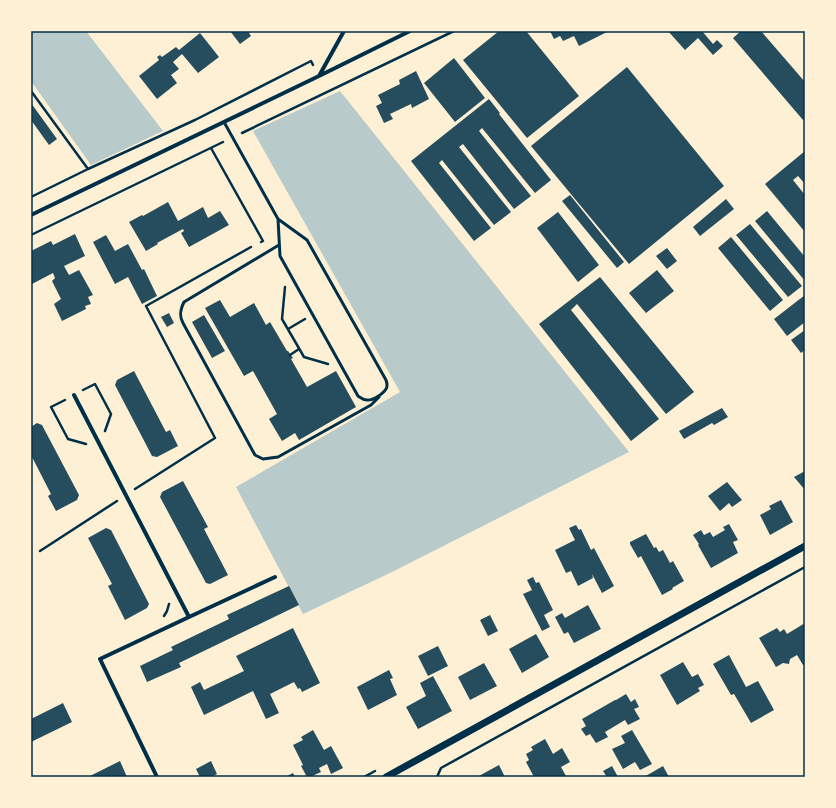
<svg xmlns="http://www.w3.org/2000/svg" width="836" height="808" font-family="Helvetica,sans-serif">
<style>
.green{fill:#b9caca}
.building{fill:#264d5e}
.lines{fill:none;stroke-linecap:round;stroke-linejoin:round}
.path{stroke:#003049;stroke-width:2.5}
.service{stroke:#003049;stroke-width:3}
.minor{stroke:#003049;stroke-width:4}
.tertiary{stroke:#003049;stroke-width:7}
.neatline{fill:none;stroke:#003049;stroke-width:1.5}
</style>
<rect width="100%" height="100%" fill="#fdf0d5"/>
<path class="green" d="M31 31H86L163 131 91 165 31 81Z
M340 91 629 452 390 573 303 614 236 487 400 392 253 131Z"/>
<path class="building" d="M230 31H251L249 33 251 36 240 44Z
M499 31H526L579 96 527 138 463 60Z
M550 31H609L579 46 574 36 563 41 560 36 554 39Z
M668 31H702L713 44 717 40 723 46 713 55 698 38 685 50Z
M741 31H761L805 82V118L803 120 733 38Z
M200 33 219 57 198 73 182 54 173 62 179 69 171 75 177 83 157 99 139 76 159 60 157 57 160 55 162 57 176 47 179 50Z
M454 58 485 98 455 122 424 83Z
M627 67 724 186 629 264 531 146Z
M416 71 429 99 412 108 411 104 390 114 393 119 384 123 376 106 382 103 378 95 400 84 399 80Z
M489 99 500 113 499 114 551 180 535 193 482 128 479 131 531 196 514 209 463 144 459 147 511 212 494 225 442 160 439 163 491 228 474 241 411 161Z
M31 103 57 139 49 145 31 120Z
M805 151V184L798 176 793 180 805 195V232L765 184Z
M570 195 624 262 617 268 562 201Z
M726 199 734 209 700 236 693 227Z
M168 202 178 221 203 207 208 218 220 211 229 225 189 247 181 233 184 231 183 229 157 243 158 244 146 251 129 222 142 215 143 216Z
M767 211 805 257V281L755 221Z
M558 212 599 265 578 282 537 228Z
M750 224 802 286 788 297 736 235Z
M75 234 85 256 64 266 69 275 79 270 93 295 88 297 91 304 85 306 86 309 62 321 54 304 61 299 52 281 55 278 53 273 32 284 31 281V251L51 241 53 245Z
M106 235 115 251 128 244 142 270 144 269 157 296 142 304 128 277 115 284 93 242Z
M731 237 783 300 770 311 718 248Z
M667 248 677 261 667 269 656 256Z
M657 270 674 291 646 313 629 293Z
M600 277 694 392 666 414 577 304 571 310 659 419 631 441 539 324Z
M805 295V322L787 336 774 319Z
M220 300 230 317 254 303 266 325 270 322 287 351H288L293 358 291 359 307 387 336 371 356 407 299 440 295 433 282 441 269 419 277 414 253 371 244 376 205 308Z
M169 313 174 323 167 327 161 317Z
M204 315 225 351 212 358 192 322Z
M805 330V350L801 353 791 340Z
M134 371 166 432 170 430 178 446 157 457 152 456 115 385 117 380Z
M722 408 728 417 714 425 712 423 684 439 679 431Z
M37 423 42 425 79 495 77 500 56 511 48 496 51 494 31 455V427Z
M805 471V490L794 477Z
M183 481 208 527 204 529 228 575 210 584 206 583 160 497 162 492Z
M727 482 742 500 732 507 729 503 720 511 708 496Z
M781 500 793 522 770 535 760 515 771 509 769 506Z
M729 524 738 540 733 542 738 553 711 568 698 545 699 544 693 535 701 530 704 535 710 532 713 537 725 530 723 527Z
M576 525 579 530 581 529 591 550 594 548 614 586 602 593 592 574 593 578 578 586 571 571 566 573 555 550 575 540 569 528Z
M106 528 111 530 149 604 147 608 125 620 108 586 112 584 88 538Z
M646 534 654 548 656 547 659 552 663 550 670 563 673 561 684 581 672 588 673 589 662 595 641 556 638 558 630 544V542Z
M533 577 536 583 539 582 553 610 544 615 550 627 542 631 523 594 532 590 527 580Z
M289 586 299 605 179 663 181 667 147 682 140 666 173 650 171 647 229 619 227 615Z
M588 605 601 629 574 643 568 632 564 634 555 617 562 613 565 618Z
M490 615 498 631 488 636 480 620Z
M805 623V664L803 665 797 655 790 659 789 664 783 663 776 667 759 638 777 628 780 632 784 629 787 634Z
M293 628 320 683 302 692 300 688 298 689 294 682 270 694 279 713 266 719 253 691 204 715 191 687 200 682 204 690 244 671 236 656Z
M536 634 549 657 522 673 509 649Z
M438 646 448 666 428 676 418 656Z
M729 655 746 687 758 681 774 710 751 723 734 694 731 695 713 664Z
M683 662 692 677 698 674 704 685 698 688 700 691 677 705 660 675Z
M484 663 497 686 470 700 458 677Z
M389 670 393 678 390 679 397 695 368 710 357 687Z
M433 676 452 711 418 729 406 707 426 696 420 683Z
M626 694 631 702 635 699 639 707 634 709 640 719 628 725 625 720 605 732 608 737 596 743 590 734 586 736 581 729 586 726 582 719 615 700H616Z
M63 703 72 722 31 742V719Z
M313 730 324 750 331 746 343 768 331 774 327 764 319 768 321 772 310 777H307L301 766 303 765 293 745 303 740 301 737Z
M632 730 652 764 640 770 635 762 623 769 612 749 625 743 621 736Z
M545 739 553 754 562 748 570 762 561 767 566 776 563 777H534L526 762 529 760 526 754 533 750 531 747Z
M120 761 127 777H88Z
M211 761 217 774 211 777H200L196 769Z
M499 765 505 777H477Z
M612 766 618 777H607L603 771Z
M663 766 669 777H644Z
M293 773 295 777H285Z"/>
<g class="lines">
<path class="path" d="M31 91 88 169
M242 133 454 31
M211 148 263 241 261 242
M31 197 88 169 195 120 311 61 313 65
M31 235 223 142
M285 287 282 319 304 357 328 364
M288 329 305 319
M290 355 299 349
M83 390 95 384 111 414 105 431
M65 400 51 407 68 439 86 444
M135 489 215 438 146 306 251 247
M40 551 117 501
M164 616 167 611 169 604
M364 777 375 771
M437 777 441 768 805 567"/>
<path class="service" d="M224 122 278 219 307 240 386 380C387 383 388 386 386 389 383 394 372 401 367 400 363 400 361 398 358 396L280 256 278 219
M279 245 184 302C180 310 179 316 183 323L255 455 263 459 278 457 371 405 379 397"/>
<path class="minor" d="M319 76 344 31
M31 215 319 76 410 31
M74 395 189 617 100 659 157 777
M189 617 275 577"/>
<path class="tertiary" d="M386 777 805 546"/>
</g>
<rect width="836" height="808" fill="none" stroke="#fdf0d5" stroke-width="64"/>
<rect x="32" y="32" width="772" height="744" class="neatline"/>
</svg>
